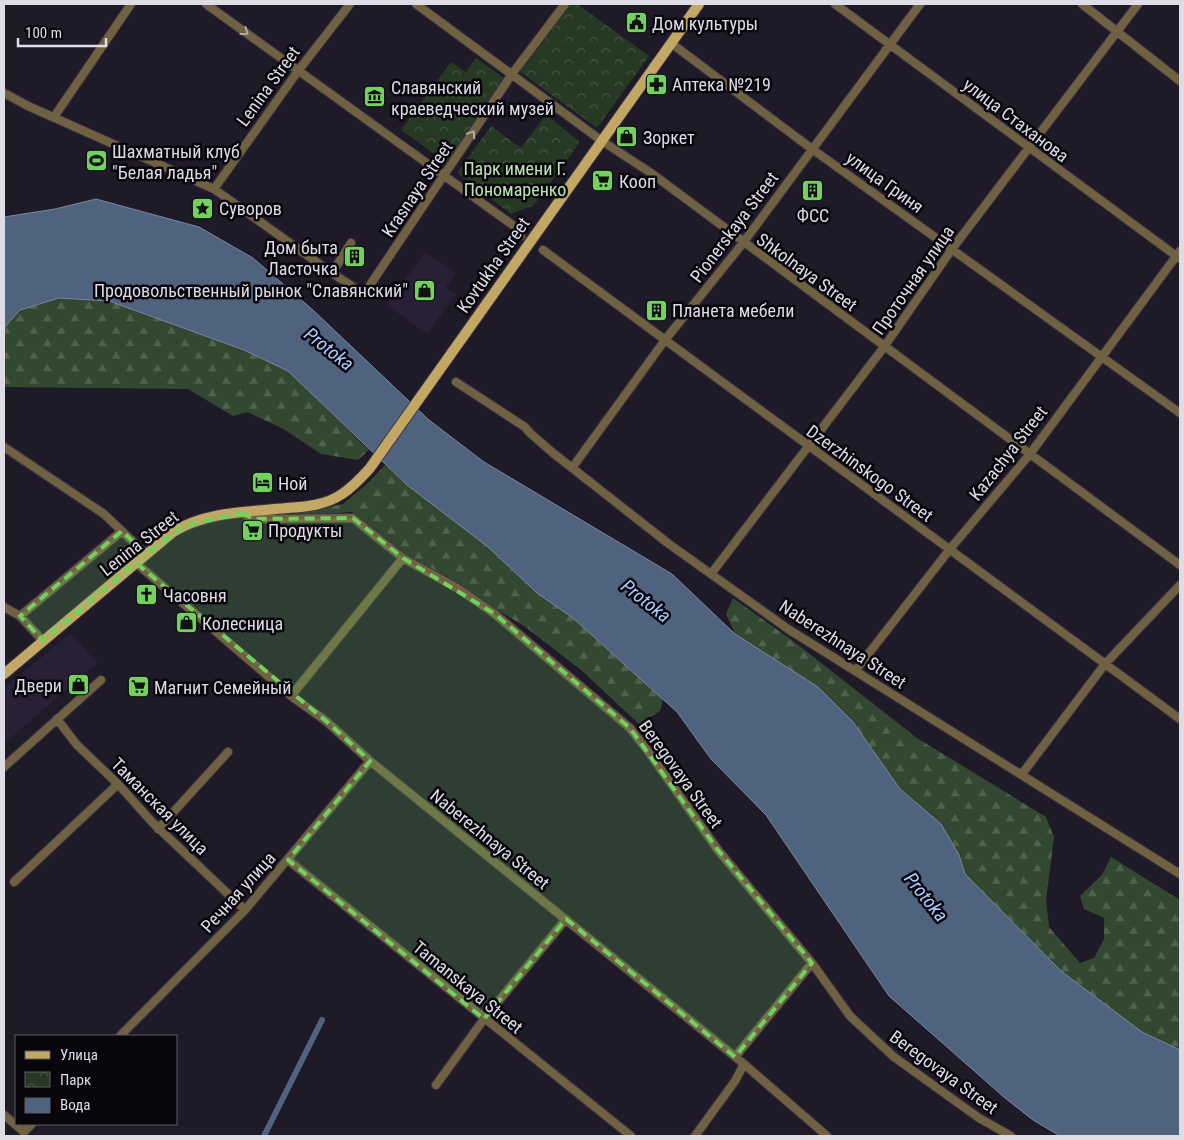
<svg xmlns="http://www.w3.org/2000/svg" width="1184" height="1140" font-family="'Roboto Condensed',sans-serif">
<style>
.built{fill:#282135}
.forest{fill:url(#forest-firs)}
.park{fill:url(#park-crowns)}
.water{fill:#50637e;stroke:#7b879d}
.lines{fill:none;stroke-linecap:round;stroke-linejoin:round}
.canal{stroke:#50637e;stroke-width:6}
.minor-casing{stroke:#3a3542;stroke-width:10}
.major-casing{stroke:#3a3542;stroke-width:12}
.minor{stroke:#6f6142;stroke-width:8}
.major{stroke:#c3a764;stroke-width:10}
.oneway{stroke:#b2aba4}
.marked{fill:#72d25d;fill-opacity:0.2;stroke:#72d25d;stroke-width:4;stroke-dasharray:10 6;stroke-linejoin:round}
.labels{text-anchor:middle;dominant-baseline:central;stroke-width:5;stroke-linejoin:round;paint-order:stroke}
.poi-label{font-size:18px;fill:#dedce5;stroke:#08060c;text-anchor:start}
.street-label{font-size:18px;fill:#dedce5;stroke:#08060c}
.park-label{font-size:18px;fill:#bce6b6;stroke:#08060c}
.water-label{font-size:19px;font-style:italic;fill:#aaceff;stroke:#08060c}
</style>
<defs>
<pattern id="forest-firs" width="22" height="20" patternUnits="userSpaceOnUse" patternTransform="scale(1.25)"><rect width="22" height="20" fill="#334830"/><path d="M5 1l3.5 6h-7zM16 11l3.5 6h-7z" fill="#50624e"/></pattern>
<pattern id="park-crowns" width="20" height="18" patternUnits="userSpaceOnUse" patternTransform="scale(1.25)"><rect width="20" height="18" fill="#263923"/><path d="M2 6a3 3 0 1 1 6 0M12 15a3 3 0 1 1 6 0" fill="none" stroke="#455543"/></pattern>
</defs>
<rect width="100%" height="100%" fill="#1f1a28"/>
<path class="built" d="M425 252 456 273 446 287 456 294 427 334 387 305Z
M71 633 97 663 4 744V688Z"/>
<path class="forest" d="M59 298 109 301 244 350 288 371 369 450 358 460 321 454 282 428 247 412 233 416 188 389 4 387V328L20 310Z
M385 465 407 485 488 547 537 593 573 618 663 699 660 711 639 724 581 670 524 626 406 555 352 512 297 516 295 513 343 504 368 483Z
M733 598 797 644 917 738 1046 817 1054 837 1046 900 1049 927 1080 963 1094 958 1104 939V918L1084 909 1080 896 1102 875 1111 857 1180 900V1050L1142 1032 1061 971 965 874 959 855 941 824 900 789 853 722 818 687 735 634 726 614Z"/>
<path class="park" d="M571 4H577L649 56 597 128 520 72Z
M476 58 507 80 447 163 401 130 451 62 466 72Z
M546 115 580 142 534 205 511 214 457 173 491 126 521 148Z"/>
<path class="water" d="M96 199 199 227 253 258 314 311 429 420 484 462 672 574 735 634 818 687 853 722 900 789 941 824 959 855 965 874 1061 971 1142 1032 1180 1050V1136H1060L1033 1120 1005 1098 889 996 766 815 711 759 677 712 573 618 537 593 488 547 407 485 288 371 244 350 109 301 59 298 20 310 4 328V217L55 209Z"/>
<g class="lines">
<path class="canal" d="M264 1136 322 1020"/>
<defs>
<path id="minor" d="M206 4 514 226 521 236
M416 4 602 141 651 173 1180 565
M835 4 1179 258
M1082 4 1180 81
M671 43 812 149 1180 413
M4 93 28 106 214 189 332 273
M54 117 131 4
M214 189 298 71 350 4
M351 243 332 273 364 294 512 74 565 4
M543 250 1180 719
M456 382 525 427 530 433 553 453 669 544 788 629 1180 874
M4 447 104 514 146 554
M572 468 665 340 743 243 920 4
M242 513 254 519 353 518 403 558 459 589 495 614 630 728 648 751 718 850 812 963 850 1016 894 1057 979 1118 1011 1136
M136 563 291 696 326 721 370 761 744 1064 827 1136
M711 574 884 347 952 249 1138 4
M4 607 20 616 43 641
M20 616 122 531
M855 671 950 549 1030 454 1180 251
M291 696 403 558
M57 719 77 745 118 784 152 822 245 910
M4 767 101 680
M1022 774 1105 664 1180 585
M158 829 228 752
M288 860 631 1136
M14 882 118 784
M120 1036 245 910 370 761
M735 1057 812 963
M436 1085 484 1019 566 919
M4 1115 24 1132
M24 1132 32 1124
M695 1136 735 1081 744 1064"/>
<path id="major" d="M4 674 173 532C206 511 249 512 287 508 306 507 326 505 342 494 353 487 361 478 370 468L699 4"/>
</defs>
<use href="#minor" class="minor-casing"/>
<use href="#major" class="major-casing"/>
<use href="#minor" class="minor"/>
<use href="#major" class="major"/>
</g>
<defs><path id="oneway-chevron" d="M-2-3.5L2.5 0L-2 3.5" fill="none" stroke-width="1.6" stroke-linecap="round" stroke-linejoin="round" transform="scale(1.25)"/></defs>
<g class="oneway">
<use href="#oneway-chevron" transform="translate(245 32) rotate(36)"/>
<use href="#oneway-chevron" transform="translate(472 134) rotate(-56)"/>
</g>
<path class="marked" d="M242 513 254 519 353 518 403 558 495 614 630 728 718 850 812 963 735 1057 566 919 484 1019 288 860 370 761 326 721 136 563 43 641 20 616 122 531 146 554 184 525Z"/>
<defs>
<symbol id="civic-square" viewBox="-11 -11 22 22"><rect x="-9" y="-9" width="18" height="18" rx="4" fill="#72d25d" stroke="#08060c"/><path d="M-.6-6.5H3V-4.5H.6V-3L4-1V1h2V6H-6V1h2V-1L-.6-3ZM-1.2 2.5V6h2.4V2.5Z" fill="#111"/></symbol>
<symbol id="pharmacy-square" viewBox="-11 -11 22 22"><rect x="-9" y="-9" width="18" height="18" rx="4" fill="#72d25d" stroke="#08060c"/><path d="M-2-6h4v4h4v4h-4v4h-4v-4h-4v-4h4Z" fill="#111"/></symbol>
<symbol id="museum-square" viewBox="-11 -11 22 22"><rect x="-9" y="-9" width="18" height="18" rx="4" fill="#72d25d" stroke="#08060c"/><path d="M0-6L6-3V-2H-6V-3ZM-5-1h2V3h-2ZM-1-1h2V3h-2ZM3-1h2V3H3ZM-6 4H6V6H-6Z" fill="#111"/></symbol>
<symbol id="shop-square" viewBox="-11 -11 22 22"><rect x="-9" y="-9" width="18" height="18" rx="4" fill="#72d25d" stroke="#08060c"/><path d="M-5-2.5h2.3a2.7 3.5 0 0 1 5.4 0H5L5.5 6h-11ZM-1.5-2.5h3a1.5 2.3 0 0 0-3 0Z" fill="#111"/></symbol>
<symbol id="stadium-square" viewBox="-11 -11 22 22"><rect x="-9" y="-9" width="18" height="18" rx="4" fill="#72d25d" stroke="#08060c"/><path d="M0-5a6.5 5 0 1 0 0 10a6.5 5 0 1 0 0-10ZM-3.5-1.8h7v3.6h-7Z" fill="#111"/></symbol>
<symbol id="supermarket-square" viewBox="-11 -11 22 22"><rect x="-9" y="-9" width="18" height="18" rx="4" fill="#72d25d" stroke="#08060c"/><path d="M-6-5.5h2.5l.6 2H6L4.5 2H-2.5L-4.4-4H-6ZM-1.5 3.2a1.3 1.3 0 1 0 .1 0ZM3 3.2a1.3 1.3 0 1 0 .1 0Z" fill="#111"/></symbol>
<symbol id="building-square" viewBox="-11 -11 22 22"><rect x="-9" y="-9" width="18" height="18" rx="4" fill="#72d25d" stroke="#08060c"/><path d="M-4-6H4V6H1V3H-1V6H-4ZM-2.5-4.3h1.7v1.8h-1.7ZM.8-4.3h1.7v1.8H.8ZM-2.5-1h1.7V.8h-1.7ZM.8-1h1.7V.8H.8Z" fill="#111"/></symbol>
<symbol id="sight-square" viewBox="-11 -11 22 22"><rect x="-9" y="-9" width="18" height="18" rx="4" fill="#72d25d" stroke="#08060c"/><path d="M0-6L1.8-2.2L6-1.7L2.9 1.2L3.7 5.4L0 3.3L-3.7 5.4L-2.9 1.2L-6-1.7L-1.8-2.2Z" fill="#111"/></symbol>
<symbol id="hotel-square" viewBox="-11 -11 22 22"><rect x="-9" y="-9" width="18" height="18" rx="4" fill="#72d25d" stroke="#08060c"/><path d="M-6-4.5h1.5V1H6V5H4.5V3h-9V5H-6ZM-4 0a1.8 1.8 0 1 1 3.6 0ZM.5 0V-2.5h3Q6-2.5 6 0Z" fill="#111"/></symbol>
<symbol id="church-square" viewBox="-11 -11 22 22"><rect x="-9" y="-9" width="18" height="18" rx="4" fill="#72d25d" stroke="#08060c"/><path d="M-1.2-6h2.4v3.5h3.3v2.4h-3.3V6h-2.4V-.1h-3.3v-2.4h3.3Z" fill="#111"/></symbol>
</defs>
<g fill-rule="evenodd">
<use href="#civic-square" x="624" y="10" width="25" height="25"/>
<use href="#pharmacy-square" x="644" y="72" width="25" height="25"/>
<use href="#museum-square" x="362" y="84" width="25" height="25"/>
<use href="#shop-square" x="614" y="124" width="25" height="25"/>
<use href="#stadium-square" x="84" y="148" width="25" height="25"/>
<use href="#supermarket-square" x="590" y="168" width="25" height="25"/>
<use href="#building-square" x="800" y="178" width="25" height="25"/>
<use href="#sight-square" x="190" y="196" width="25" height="25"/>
<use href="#building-square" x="342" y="244" width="25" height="25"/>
<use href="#shop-square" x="412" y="278" width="25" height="25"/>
<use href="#building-square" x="644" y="298" width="25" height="25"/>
<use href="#hotel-square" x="250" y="470" width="25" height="25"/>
<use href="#supermarket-square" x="240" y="518" width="25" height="25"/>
<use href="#church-square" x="134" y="582" width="25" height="25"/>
<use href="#shop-square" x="174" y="610" width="25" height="25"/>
<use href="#shop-square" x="66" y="672" width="25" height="25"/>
<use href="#supermarket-square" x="126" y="674" width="25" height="25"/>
</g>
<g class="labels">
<g class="poi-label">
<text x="652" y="23">Дом культуры</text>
<text x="672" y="84">Аптека №219</text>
<text x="391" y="87">Славянский<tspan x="391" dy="21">краеведческий музей</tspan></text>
<text x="643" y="137">Зоркет</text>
<text x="112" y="151">Шахматный клуб<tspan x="112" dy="21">"Белая ладья"</tspan></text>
<text x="619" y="181">Кооп</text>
<text x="219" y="208">Суворов</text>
<text x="813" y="215" text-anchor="middle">ФСС</text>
<text x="338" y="247" text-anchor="end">Дом быта<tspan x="338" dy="21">Ласточка</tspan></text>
<text x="408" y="290" text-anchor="end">Продовольственный рынок "Славянский"</text>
<text x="672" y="310">Планета мебели</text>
<text x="278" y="483">Ной</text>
<text x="268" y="530">Продукты</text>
<text x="163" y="595">Часовня</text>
<text x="202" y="623">Колесница</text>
<text x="62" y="685" text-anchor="end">Двери</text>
<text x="154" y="687">Магнит Семейный</text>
</g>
<g class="street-label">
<text transform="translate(268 86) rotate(-54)">Lenina Street</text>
<text transform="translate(1016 120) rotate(37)">улица Стаханова</text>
<text transform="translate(885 182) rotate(36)">улица Гриня</text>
<text transform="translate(417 189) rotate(-56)">Krasnaya Street</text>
<text transform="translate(734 227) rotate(-53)">Pionerskaya Street</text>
<text transform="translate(493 265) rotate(-55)">Kovtukha Street</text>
<text transform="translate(807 272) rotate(36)">Shkolnaya Street</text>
<text transform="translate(913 280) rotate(-55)">Проточная улица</text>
<text transform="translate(1008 453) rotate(-52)">Kazachya Street</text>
<text transform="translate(870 473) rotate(36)">Dzerzhinskogo Street</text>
<text transform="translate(139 543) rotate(-38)">Lenina Street</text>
<text transform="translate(843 644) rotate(33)">Naberezhnaya Street</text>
<text transform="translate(681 774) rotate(54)">Beregovaya Street</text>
<text transform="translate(160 806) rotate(45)">Таманская улица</text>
<text transform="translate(490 839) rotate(39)">Naberezhnaya Street</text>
<text transform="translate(238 892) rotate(-48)">Речная улица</text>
<text transform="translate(468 987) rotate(39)">Tamanskaya Street</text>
<text transform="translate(944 1072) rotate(36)">Beregovaya Street</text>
</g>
<g class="park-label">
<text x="515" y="168">Парк имени Г.<tspan x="515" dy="21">Пономаренко</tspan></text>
</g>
<g class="water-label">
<text transform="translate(329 349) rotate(38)">Protoka</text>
<text transform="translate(646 601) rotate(38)">Protoka</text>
<text transform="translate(926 897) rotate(51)">Protoka</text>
</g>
</g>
<rect width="1184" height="1140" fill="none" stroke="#dedce5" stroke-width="10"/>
<rect x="15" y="1035" width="162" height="90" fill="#08060c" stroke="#5e5c63"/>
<rect x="25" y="1051" width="25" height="8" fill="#c3a764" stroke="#5e5c63"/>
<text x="60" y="1060" font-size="15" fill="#dedce5">Улица</text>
<rect x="25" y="1072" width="25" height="15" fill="url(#park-crowns)" stroke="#5e5c63"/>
<text x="60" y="1085" font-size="15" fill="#dedce5">Парк</text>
<rect x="25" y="1098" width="25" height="15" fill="#50637e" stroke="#5e5c63"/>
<text x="60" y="1110" font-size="15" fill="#dedce5">Вода</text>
<path d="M18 38v8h88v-8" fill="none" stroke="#dedce5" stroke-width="2.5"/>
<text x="25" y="38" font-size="15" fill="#dedce5" stroke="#08060c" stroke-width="4" paint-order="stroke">100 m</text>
</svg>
